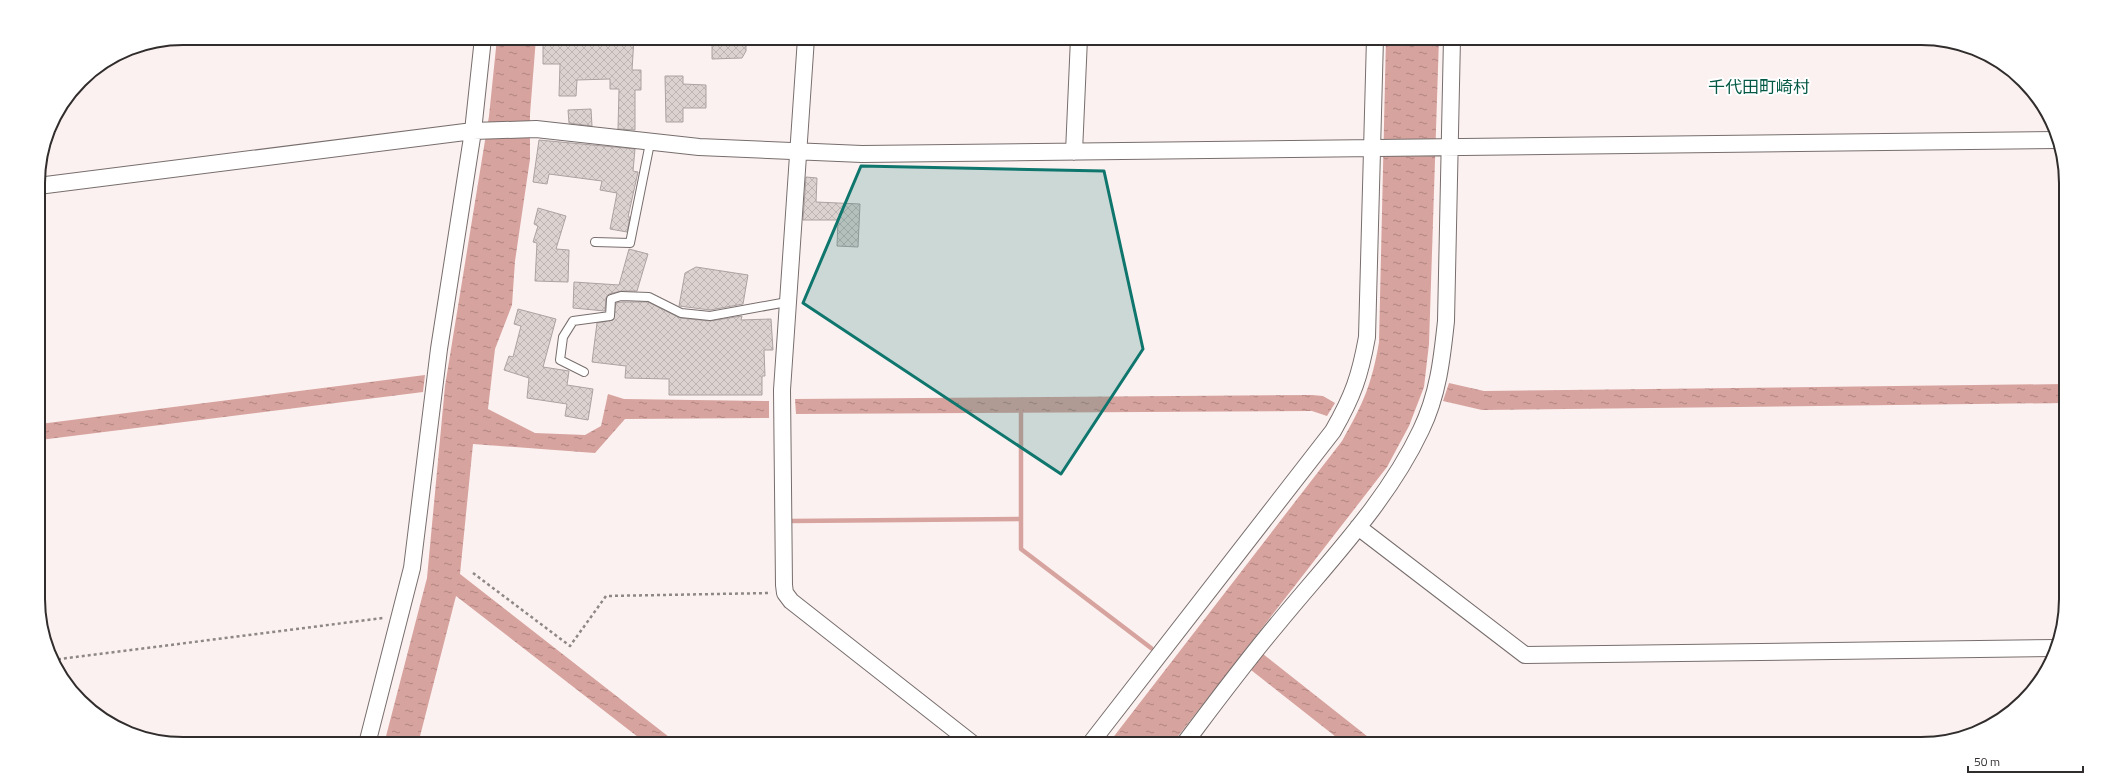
<svg xmlns="http://www.w3.org/2000/svg" width="2104" height="782" font-family="'Titillium Web','Noto Sans JP',sans-serif">
<style>
.water{fill:url(#water-ripples)}
.lines{fill:none;stroke-linecap:round;stroke-linejoin:round}
.stream{stroke:#d7a39e;stroke-width:4.5}
.building{fill:url(#building-cross-hatch);stroke:#aca2a1}
.service-casing{stroke:#776e6d;stroke-width:10}
.minor-casing{stroke:#776e6d;stroke-width:18}
.path{stroke:#8d8786;stroke-width:2.5;stroke-dasharray:3 3;stroke-linecap:butt}
.service{stroke:#fff;stroke-width:8}
.minor{stroke:#fff;stroke-width:16}
.marked{fill:#0f766e;fill-opacity:0.2;stroke:#0f766e;stroke-width:3;stroke-linejoin:round}
.labels{text-anchor:middle;dominant-baseline:central;stroke-width:4;stroke-linejoin:round;paint-order:stroke}
.quarter-label{font-size:17px;fill:#035945;stroke:#fff}
.rim{fill:none;stroke:#312d2d;stroke-width:2}
</style>
<defs>
<pattern id="water-ripples" width="26" height="14" patternUnits="userSpaceOnUse"><rect width="26" height="14" fill="#d7a39e"/><path d="M2 4q2-2 4 0t4 0M15 11q2-2 4 0t4 0" fill="none" stroke="#af8581"/></pattern>
<pattern id="building-cross-hatch" width="8" height="8" patternUnits="userSpaceOnUse"><rect width="8" height="8" fill="#dcd2d0"/><path d="M0 0l8 8M0 8l8-8" fill="none" stroke="#bdb5b3"/></pattern>
</defs>
<rect width="100%" height="100%" fill="#fbf1f0"/>
<path class="water" d="M497 38H536L530 114V159L515 261 512 305 495 349 488 409 535 433 585 435 601 426 608 394 624 399 769 401V418L625 419 595 453 473 444 460 574 678 744H647L456 596 418 744H384L427 578 445 386 489 116Z
M1386 38H1439L1429 344 1424 387 1409 426 1387 467 1172 744H1108L1342 441C1363 404 1372 384 1379 342Z
M425 375 423 392 40 440V424Z
M1449 383 1484 391 2065 384V403L1482 410 1443 401Z
M1312 395 1323 396 1335 403 1327 416 1312 411 796 414 795 399Z
M1263 654 1377 744H1345L1251 670Z"/>
<g class="lines">
<path class="stream" d="M1021 408V549L1151 648
M791 521 1021 519"/>
</g>
<path class="building" d="M608 38H634L632 70H641V90H635V130L618 129 619 89H610V79L577 80 576 96H559L560 64H543V42L608 41Z
M712 38H746V51L742 58 712 59Z
M665 76H683V84L706 85V108H683V122H666Z
M591 109 592 126 569 123 568 110Z
M539 140 635 149 633 171 638 172 628 217H630L627 232 610 229 617 193 600 190 602 181 549 174 547 184 533 182Z
M806 177 817 178 816 202 860 204 858 247 837 246 838 220H803Z
M538 208 566 216 556 249 569 250 568 282 535 281 537 243 533 242 538 226 534 224Z
M629 249 648 254 637 291H621L609 294 606 298 605 311 573 308 574 282 619 285Z
M696 267 748 275 743 304 710 310 679 306 685 273Z
M622 302H648L680 318 710 321 742 316 741 320 771 319 773 350H764L765 376H762V395H669V379L625 378 626 366 592 362 597 323 613 320 616 303Z
M518 309 556 319 543 367 569 371 567 385 593 389 588 420 565 416 567 404 527 398 529 378 504 370 509 356 513 357 521 326 514 324Z"/>
<g class="lines">
<defs>
<path id="service" d="M595 242 630 243 650 143
M584 372 560 360 563 337 573 321 610 316 611 299 621 296 649 297 681 313 710 316 787 302"/>
<path id="minor" d="M806 38 782 390 784 585 785 593 791 601 973 744
M1074 152 1079 38
M38 186 473 131 536 129 699 147 862 154 2058 140
M1358 527 1525 655 2057 648
M367 744 412 568 439 349 473 131 483 38
M1090 744 1333 431C1353 396 1360 376 1367 337L1375 38
M1184 744C1215 703 1246 661 1279 622 1329 561 1387 502 1421 430 1438 395 1442 359 1446 321L1452 38"/>
</defs>
<use href="#service" class="service-casing"/>
<use href="#minor" class="minor-casing"/>
<path class="path" d="M473 573 570 646 606 596 771 593
M52 660 383 618"/>
<use href="#service" class="service"/>
<use href="#minor" class="minor"/>
</g>
<path class="marked" d="M861 166 1104 171 1143 349 1061 474 803 303Z"/>
<g class="labels">
<g class="quarter-label">
<text x="1759" y="87">千代田町崎村</text>
</g>
</g>
<path d="M0 0H2104V782H0ZM183 45H1921A138 138 0 0 1 2059 183V599A138 138 0 0 1 1921 737H183A138 138 0 0 1 45 599V183A138 138 0 0 1 183 45Z" fill="#fff" fill-rule="evenodd"/>
<path class="rim" d="M183 45H1921A138 138 0 0 1 2059 183V599A138 138 0 0 1 1921 737H183A138 138 0 0 1 45 599V183A138 138 0 0 1 183 45Z"/>
<path d="M1968 766v6h115v-6" fill="none" stroke="#312d2d" stroke-width="2"/>
<text x="1974" y="766" font-size="12" fill="#312d2d" stroke="#ffffff" stroke-width="3" paint-order="stroke">50 m</text>
</svg>
